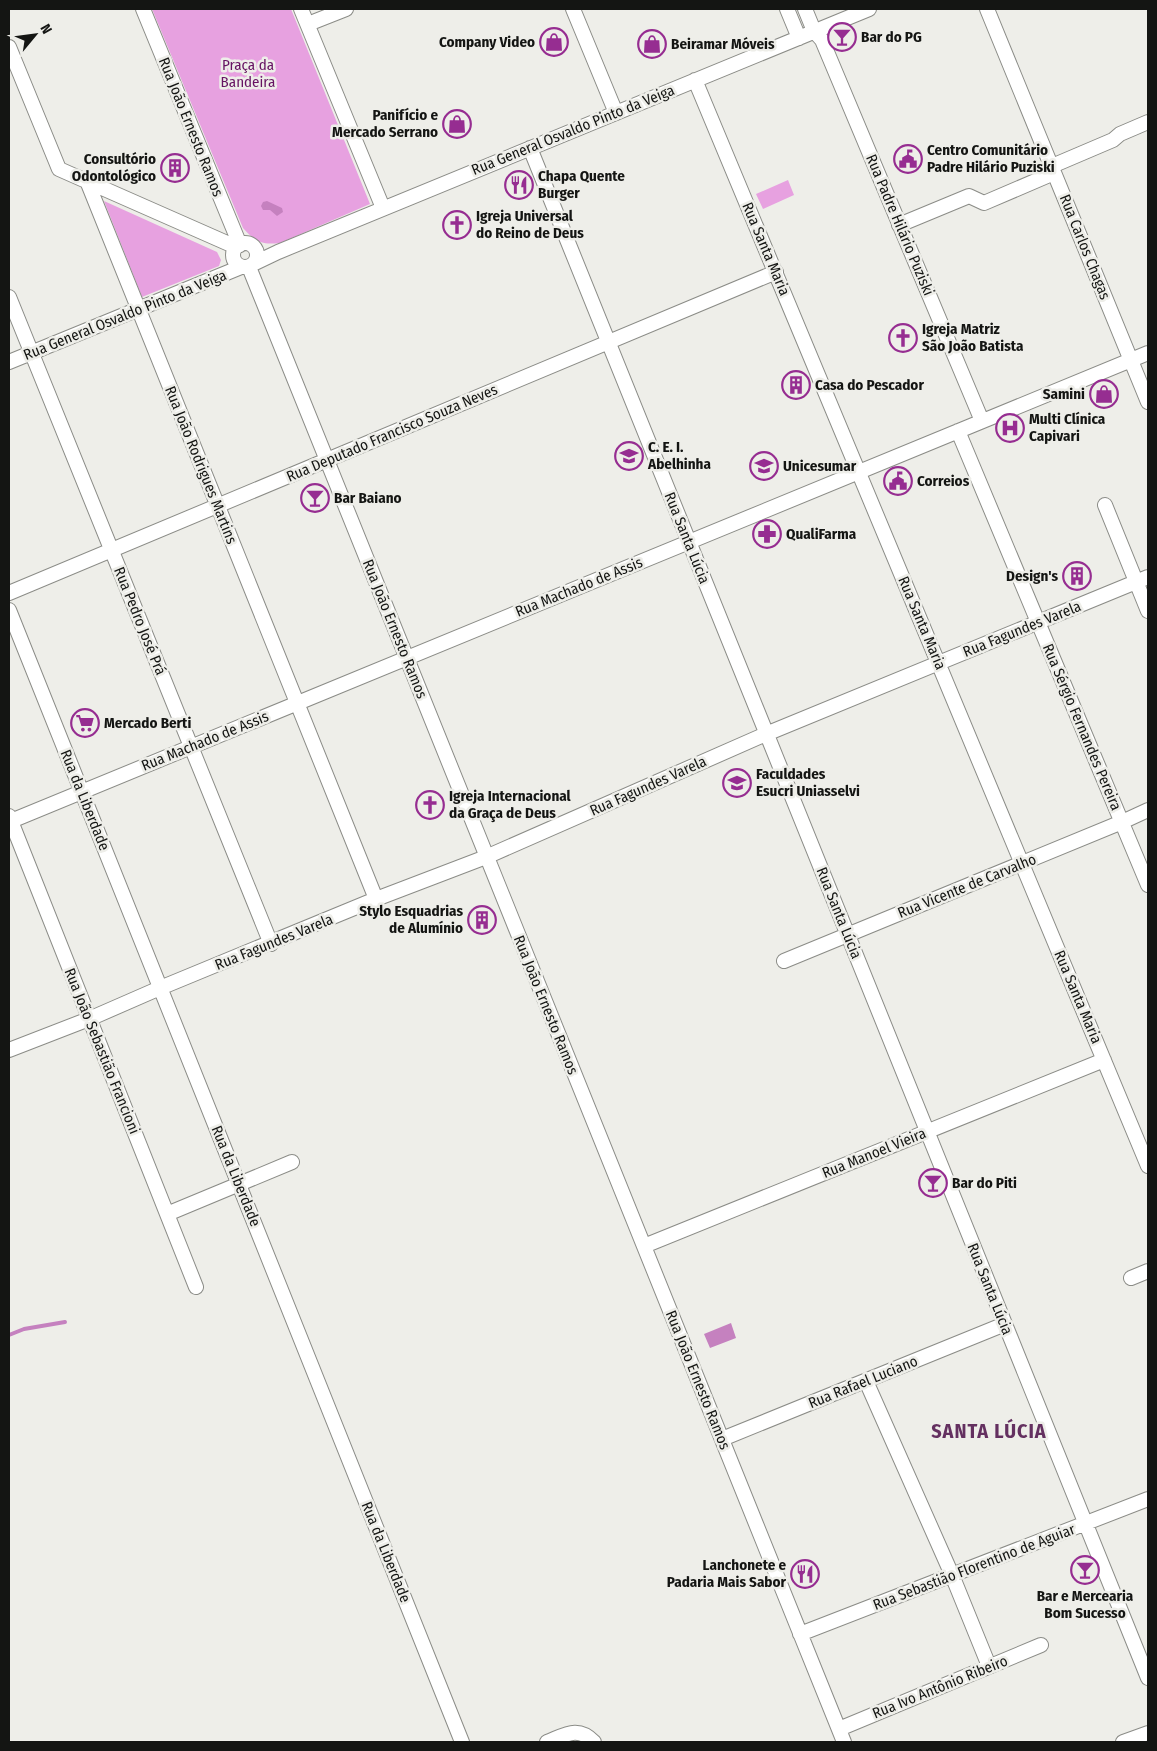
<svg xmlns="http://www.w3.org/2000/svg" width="1157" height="1751" font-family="'Fira Sans Condensed',sans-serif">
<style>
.green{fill:#e7a1e0}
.water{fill:#c581bf}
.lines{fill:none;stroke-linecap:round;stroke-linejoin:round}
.stream{stroke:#c581bf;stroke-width:4}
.minor-casing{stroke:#8b8c87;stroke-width:16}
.minor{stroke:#fff;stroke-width:14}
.labels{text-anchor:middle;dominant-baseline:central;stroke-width:5;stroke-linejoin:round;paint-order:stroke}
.poi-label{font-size:15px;font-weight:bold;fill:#141513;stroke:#eeeee9;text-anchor:start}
.park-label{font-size:15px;fill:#661362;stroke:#eeeee9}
.street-label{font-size:15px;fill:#141513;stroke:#eeeee9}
.district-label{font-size:20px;font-weight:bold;letter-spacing:1px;fill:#643060;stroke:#eeeee9}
</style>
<rect width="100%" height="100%" fill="#eeeee9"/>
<path class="green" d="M152 9H291L370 204 280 243C260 245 256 242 243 228Z
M788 180 794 195 763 209 756 194Z
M104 201 217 252 221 260 219 266 142 297Z"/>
<path class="water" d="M267 201 282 208 283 212 277 216 270 210H263L261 206 263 202Z
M731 1323 736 1338 710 1348 704 1334Z"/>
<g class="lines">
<path class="stream" d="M9 1335 24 1329 65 1322"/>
<defs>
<path id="minor" d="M143 9 240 245
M301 9 383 208
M573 9 616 113
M787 9 799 38
M805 9 814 31 822 40 982 421
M987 9 1148 402
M308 24 346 9
M9 47 59 169 236 247
M695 80 1148 1166
M530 148 1148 1678
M1052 166 1113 140 1120 134 1148 122
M87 181 376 899
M899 225 969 196 984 203 1054 173
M233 255a12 12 0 1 1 24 0a12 12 0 1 1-24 0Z
M255 263 278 252 869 9
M249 267 844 1742
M9 297 271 944
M9 362 241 267
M958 431 1148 885
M1105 505 1148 611
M9 593 776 272
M9 610 462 1742
M9 816 196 1287
M11 821 1148 353
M784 961 1122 822 1148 810
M9 1050 89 1019 160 988 376 899 486 857 766 734 1148 577
M167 1214 292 1162
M644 1246 1104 1060
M1131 1278 1148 1271
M866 1381 952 1575 989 1666
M722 1439 1005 1324
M800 1634 1148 1499
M839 1729 1041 1645
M547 1742C565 1735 578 1725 594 1742
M1123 1742 1148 1733"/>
</defs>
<use href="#minor" class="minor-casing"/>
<use href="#minor" class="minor"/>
</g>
<defs>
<symbol id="bar-ring" viewBox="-11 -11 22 22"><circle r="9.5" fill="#eeeee9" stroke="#962d91" stroke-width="1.5"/><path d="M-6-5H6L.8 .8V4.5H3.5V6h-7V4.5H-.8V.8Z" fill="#962d91"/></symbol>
<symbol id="shop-ring" viewBox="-11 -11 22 22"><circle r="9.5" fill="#eeeee9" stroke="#962d91" stroke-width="1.5"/><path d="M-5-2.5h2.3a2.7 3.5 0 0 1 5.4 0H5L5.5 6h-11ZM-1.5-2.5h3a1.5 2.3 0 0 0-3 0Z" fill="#962d91"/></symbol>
<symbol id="civic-ring" viewBox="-11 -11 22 22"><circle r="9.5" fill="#eeeee9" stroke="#962d91" stroke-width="1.5"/><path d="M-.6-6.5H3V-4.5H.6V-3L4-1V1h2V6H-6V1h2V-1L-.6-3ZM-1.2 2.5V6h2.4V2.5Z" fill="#962d91"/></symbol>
<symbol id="building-ring" viewBox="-11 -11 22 22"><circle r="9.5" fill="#eeeee9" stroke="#962d91" stroke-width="1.5"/><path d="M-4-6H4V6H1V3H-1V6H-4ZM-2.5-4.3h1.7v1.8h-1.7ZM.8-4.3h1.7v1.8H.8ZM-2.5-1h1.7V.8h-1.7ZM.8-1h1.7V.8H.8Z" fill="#962d91"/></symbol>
<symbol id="restaurant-ring" viewBox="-11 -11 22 22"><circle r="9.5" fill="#eeeee9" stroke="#962d91" stroke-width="1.5"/><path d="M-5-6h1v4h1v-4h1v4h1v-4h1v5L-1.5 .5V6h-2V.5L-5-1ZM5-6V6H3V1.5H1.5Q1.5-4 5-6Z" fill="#962d91"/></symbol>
<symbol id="church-ring" viewBox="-11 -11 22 22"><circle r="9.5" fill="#eeeee9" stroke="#962d91" stroke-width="1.5"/><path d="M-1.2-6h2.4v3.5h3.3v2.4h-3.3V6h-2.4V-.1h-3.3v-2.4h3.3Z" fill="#962d91"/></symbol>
<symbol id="hospital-ring" viewBox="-11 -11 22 22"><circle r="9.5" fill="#eeeee9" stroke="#962d91" stroke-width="1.5"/><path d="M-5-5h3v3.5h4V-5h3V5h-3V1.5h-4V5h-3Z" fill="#962d91"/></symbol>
<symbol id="school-ring" viewBox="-11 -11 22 22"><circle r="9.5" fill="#eeeee9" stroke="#962d91" stroke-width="1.5"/><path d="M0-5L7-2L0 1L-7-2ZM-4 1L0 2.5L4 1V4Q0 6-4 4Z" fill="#962d91"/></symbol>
<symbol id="university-ring" viewBox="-11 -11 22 22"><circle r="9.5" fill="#eeeee9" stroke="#962d91" stroke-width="1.5"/><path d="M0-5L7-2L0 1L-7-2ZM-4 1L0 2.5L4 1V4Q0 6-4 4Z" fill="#962d91"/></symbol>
<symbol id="pharmacy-ring" viewBox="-11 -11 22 22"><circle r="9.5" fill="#eeeee9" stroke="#962d91" stroke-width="1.5"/><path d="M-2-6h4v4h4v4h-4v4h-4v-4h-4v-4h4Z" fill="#962d91"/></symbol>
<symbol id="supermarket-ring" viewBox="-11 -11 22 22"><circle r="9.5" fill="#eeeee9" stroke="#962d91" stroke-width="1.5"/><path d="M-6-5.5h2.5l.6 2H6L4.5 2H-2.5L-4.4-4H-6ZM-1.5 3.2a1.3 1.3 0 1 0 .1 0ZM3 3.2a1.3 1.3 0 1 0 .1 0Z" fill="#962d91"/></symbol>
</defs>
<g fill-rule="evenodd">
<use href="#bar-ring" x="826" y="21" width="32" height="32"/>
<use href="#shop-ring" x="538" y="26" width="32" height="32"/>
<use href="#shop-ring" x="636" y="28" width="32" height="32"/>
<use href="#shop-ring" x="441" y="108" width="32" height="32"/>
<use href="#civic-ring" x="892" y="143" width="32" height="32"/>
<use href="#building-ring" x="159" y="152" width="32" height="32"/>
<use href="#restaurant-ring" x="503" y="169" width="32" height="32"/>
<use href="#church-ring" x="441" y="209" width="32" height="32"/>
<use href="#church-ring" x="887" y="322" width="32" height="32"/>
<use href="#building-ring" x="780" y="369" width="32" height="32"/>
<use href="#shop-ring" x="1088" y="378" width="32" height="32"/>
<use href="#hospital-ring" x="994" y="412" width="32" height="32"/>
<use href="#school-ring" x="613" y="440" width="32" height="32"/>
<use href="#university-ring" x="748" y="450" width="32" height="32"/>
<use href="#civic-ring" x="882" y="465" width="32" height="32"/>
<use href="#bar-ring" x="299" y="482" width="32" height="32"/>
<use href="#pharmacy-ring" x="751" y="518" width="32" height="32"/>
<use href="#building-ring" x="1061" y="560" width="32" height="32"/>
<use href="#supermarket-ring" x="69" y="707" width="32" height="32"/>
<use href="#university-ring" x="721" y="767" width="32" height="32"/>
<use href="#church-ring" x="414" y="789" width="32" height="32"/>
<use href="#building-ring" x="466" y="904" width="32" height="32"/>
<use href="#bar-ring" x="917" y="1167" width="32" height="32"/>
<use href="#bar-ring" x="1069" y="1554" width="32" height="32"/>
<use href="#restaurant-ring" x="789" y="1558" width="32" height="32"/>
</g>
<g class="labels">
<g class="poi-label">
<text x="861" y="37">Bar do PG</text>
<text x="535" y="42" text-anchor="end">Company Video</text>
<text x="671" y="44">Beiramar Móveis</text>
<text x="438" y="115" text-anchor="end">Panifício e<tspan x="438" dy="17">Mercado Serrano</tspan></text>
<text x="927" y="150">Centro Comunitário<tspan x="927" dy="17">Padre Hilário Puziski</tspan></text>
<text x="156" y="159" text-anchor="end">Consultório<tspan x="156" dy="17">Odontológico</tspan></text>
<text x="538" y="176">Chapa Quente<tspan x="538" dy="17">Burger</tspan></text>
<text x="476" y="216">Igreja Universal<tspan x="476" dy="17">do Reino de Deus</tspan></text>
<text x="922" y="329">Igreja Matriz<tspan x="922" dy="17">São João Batista</tspan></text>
<text x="815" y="385">Casa do Pescador</text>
<text x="1085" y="394" text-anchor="end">Samini</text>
<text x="1029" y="419">Multi Clínica<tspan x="1029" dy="17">Capivari</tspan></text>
<text x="648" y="447">C. E. I.<tspan x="648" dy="17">Abelhinha</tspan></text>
<text x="783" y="466">Unicesumar</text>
<text x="917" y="481">Correios</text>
<text x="334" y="498">Bar Baiano</text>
<text x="786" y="534">QualiFarma</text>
<text x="1058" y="576" text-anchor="end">Design's</text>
<text x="104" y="723">Mercado Berti</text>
<text x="756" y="774">Faculdades<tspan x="756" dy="17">Esucri Uniasselvi</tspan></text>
<text x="449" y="796">Igreja Internacional<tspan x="449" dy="17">da Graça de Deus</tspan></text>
<text x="463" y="911" text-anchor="end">Stylo Esquadrias<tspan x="463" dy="17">de Alumínio</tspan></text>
<text x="952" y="1183">Bar do Piti</text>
<text x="786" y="1565" text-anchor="end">Lanchonete e<tspan x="786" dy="17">Padaria Mais Sabor</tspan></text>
<text x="1085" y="1596" text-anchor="middle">Bar e Mercearia<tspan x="1085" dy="17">Bom Sucesso</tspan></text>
</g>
<g class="park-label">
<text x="248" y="65">Praça da<tspan x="248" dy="17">Bandeira</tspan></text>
</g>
<g class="street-label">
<text transform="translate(191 127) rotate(68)">Rua João Ernesto Ramos</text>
<text transform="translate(573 130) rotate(-22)">Rua General Osvaldo Pinto da Veiga</text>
<text transform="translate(900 225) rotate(67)">Rua Padre Hilário Puziski</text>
<text transform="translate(1085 247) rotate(68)">Rua Carlos Chagas</text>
<text transform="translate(766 249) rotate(67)">Rua Santa Maria</text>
<text transform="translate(125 315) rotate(-22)">Rua General Osvaldo Pinto da Veiga</text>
<text transform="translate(392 433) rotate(-23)">Rua Deputado Francisco Souza Neves</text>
<text transform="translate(201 465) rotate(68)">Rua João Rodrigues Martins</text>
<text transform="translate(687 538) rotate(68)">Rua Santa Lúcia</text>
<text transform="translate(579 587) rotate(-22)">Rua Machado de Assis</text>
<text transform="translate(140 621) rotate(68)">Rua Pedro José Prá</text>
<text transform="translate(922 623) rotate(67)">Rua Santa Maria</text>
<text transform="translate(395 629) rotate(68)">Rua João Ernesto Ramos</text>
<text transform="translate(1022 629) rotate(-22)">Rua Fagundes Varela</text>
<text transform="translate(1082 727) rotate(67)">Rua Sérgio Fernandes Pereira</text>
<text transform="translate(205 741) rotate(-22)">Rua Machado de Assis</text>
<text transform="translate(648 786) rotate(-24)">Rua Fagundes Varela</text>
<text transform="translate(85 800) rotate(68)">Rua da Liberdade</text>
<text transform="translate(967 886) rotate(-22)">Rua Vicente de Carvalho</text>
<text transform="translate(839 913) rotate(68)">Rua Santa Lúcia</text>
<text transform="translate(274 942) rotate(-22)">Rua Fagundes Varela</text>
<text transform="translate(1078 997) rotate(67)">Rua Santa Maria</text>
<text transform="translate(546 1005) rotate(68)">Rua João Ernesto Ramos</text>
<text transform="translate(102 1051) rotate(68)">Rua João Sebastião Francioni</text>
<text transform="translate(874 1153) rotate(-22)">Rua Manoel Vieira</text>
<text transform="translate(236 1176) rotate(68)">Rua da Liberdade</text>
<text transform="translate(990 1289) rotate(68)">Rua Santa Lúcia</text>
<text transform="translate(698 1380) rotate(68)">Rua João Ernesto Ramos</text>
<text transform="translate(863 1382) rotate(-22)">Rua Rafael Luciano</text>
<text transform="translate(386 1552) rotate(68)">Rua da Liberdade</text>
<text transform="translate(974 1567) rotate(-21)">Rua Sebastião Florentino de Aguiar</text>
<text transform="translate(940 1687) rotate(-22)">Rua Ivo Antônio Ribeiro</text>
</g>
<g class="district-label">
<text x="989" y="1431">SANTA LÚCIA</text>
</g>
</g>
<rect width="1157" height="1751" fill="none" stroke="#141513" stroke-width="20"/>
<g transform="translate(35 35) rotate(61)" stroke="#eeeee9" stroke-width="4" paint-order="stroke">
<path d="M0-4L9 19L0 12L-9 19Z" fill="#141513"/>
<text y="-8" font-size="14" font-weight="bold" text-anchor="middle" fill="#141513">N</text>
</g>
</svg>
